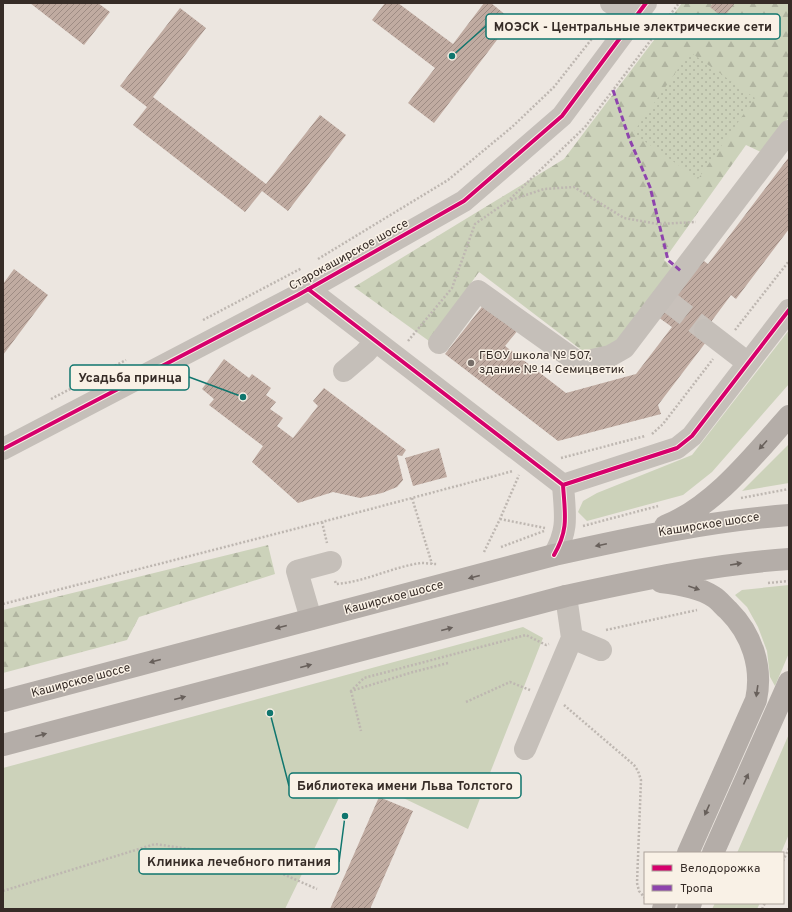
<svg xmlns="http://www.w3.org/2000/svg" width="792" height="912" font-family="Overpass,sans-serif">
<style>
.grass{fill:#ccd2ba}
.forest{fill:url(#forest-firs)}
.park{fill:url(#park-dots)}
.building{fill:url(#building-hatch)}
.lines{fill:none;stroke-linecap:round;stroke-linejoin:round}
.minor-tunnel{stroke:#c8c1bb;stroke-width:22;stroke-dasharray:22 11;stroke-linecap:butt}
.path{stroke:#beb7b1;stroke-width:2.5;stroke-dasharray:2 2;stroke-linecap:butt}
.minor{stroke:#c5bfb9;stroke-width:22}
.major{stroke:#b4ada8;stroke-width:22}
.quiet{stroke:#8e44ad;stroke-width:3;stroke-dasharray:6 3;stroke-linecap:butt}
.cycleway-casing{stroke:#f9f1e6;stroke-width:6}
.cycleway{stroke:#d6006c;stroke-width:4}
.oneway{fill:#68605b}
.poi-dot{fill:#766d68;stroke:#f9f1e6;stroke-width:1.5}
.labels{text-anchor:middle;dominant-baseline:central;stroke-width:3;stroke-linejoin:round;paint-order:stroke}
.street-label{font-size:12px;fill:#362c27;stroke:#f9f1e6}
.poi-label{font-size:12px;fill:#362c27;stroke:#f9f1e6;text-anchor:start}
.leader{fill:none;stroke:#0f766e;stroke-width:1.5}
.callout-dot{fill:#0f766e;stroke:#f9f1e6;stroke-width:1.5}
.callout{fill:#f9f1e6;stroke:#0f766e;stroke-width:1.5}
.callout-label{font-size:13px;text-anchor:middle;font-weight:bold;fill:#362c27}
</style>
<defs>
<pattern id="forest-firs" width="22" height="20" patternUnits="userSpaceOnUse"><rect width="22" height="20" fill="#ccd2ba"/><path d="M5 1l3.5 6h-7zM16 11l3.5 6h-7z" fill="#b0b4a0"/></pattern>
<pattern id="park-dots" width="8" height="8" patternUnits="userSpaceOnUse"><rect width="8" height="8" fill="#ccd2ba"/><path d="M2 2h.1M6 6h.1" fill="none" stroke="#b0b4a0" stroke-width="1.8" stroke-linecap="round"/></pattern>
<pattern id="building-hatch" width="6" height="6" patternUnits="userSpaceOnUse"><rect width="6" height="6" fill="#c0aba1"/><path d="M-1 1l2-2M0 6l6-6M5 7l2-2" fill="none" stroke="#9d8b83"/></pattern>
</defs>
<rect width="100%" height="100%" fill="#ece6e0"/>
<path class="grass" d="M789 330V384L712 472 683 495 587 521 578 512 583 501 597 493 692 455Z
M789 444V483L742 491Z
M789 585V653L775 686 770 677 767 651 758 627 747 607 735 595 742 590Z
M523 627 543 638 468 829 351 773 285 909H3V768Z
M789 734V834L781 853H737Z
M715 903H760L757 909H712Z"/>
<path class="forest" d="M682 3H789V117L763 153 746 145 664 260 677 271 626 339 588 355 479 272 429 341 354 287 564 159Z
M268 545 275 574 139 617 127 640 3 673V610Z"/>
<path class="park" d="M690 52 755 98 698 179 633 133Z"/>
<path class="building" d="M30 3H98L110 12 84 45Z
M385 3H398L453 44 484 3H491L512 20 434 123 408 103 435 68 372 20Z
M713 3H735L723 18 710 7Z
M180 8 206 28 153 97 266 184 320 115 346 135 288 211 262 191 245 212 133 125 147 107 120 86Z
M789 157V229L736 299 731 295 699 338 706 342 658 405 661 414 558 441 445 354 485 303 519 329 505 346 566 393 636 374 672 327 658 317 701 259 708 264Z
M14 269 48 295 3 355V284Z
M224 359 249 378 252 374 271 388 266 395 276 402 270 409 283 418 277 426 293 438 318 406 313 401 324 388 406 450 402 456 397 455 403 480 397 487 382 493 360 498 333 492 298 503 252 462 263 446 209 405 214 399 202 389Z
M439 448 447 477 413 486 405 458Z
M379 797 413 811 370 909H330Z"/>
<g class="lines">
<path class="minor-tunnel" d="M669 302 705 330"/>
<path class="path" d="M511 200 544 189 574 187 624 218 658 224 696 222
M318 259 448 180 512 127 554 87 605 22
M203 320 302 268
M735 330 789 261
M408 341 452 288 475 224 508 201 585 127 679 3
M51 399 126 360
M652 434 663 424 713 359
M561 458 645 436
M412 498 432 564
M741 498 789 489
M500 519 545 528
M322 522 327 543
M583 526 658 506
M501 547 544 531
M484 552 500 519 519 475
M335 581 336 584C365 582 392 567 421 563 426 563 432 564 437 564
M768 583 789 581
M3 604 322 522 513 471
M606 630 697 610
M448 663 413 672 351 691 364 678 526 635 546 645 549 644
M351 691 361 731
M466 702 510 682 530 690
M564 705 634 765 638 771 641 780 637 883 639 891 645 898
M783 861 789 848
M3 891 155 844 244 857 317 889
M762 909 765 903"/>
<path class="minor" d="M611 3 634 19
M308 289 563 485C565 515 569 529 554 555
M705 330 748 363
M439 343 478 291 579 363 610 356 624 348 789 131
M344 371 365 353 375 342
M3 449 298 295 464 201 562 116 646 3
M563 485 677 448 692 436 789 310
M311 619 297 571 331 562
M572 638 601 650
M525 749 572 638 566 596"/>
<path class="major" d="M665 526C715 506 754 455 789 416
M661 582C679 584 699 587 714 597 719 600 723 606 728 610 752 634 763 667 756 700L688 853
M3 701 554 555C631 538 709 521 789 515
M3 745 566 596C640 580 714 564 789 559
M713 853 789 682
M663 909 665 903
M688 909 691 903"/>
<path class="quiet" d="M613 90 629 138 650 187 668 260 682 272"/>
<defs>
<path id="cycleway" d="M308 289 563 485C565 515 569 529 554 555
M3 449 298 295 464 201 562 116 646 3
M563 485 677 448 692 436 789 310"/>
</defs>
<use href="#cycleway" class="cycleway-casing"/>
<use href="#cycleway" class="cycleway"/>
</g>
<defs><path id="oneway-solid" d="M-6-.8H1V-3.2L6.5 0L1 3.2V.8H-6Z"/></defs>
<g class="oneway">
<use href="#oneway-solid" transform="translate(763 445) rotate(132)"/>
<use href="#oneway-solid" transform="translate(601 545) rotate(168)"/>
<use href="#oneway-solid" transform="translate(736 564) rotate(-9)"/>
<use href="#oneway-solid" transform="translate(474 577) rotate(165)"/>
<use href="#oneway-solid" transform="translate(694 588) rotate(19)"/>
<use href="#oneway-solid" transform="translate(281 627) rotate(165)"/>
<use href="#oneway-solid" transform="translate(447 629) rotate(-15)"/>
<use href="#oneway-solid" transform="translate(155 661) rotate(165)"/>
<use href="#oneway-solid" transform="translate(306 666) rotate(-15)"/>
<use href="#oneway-solid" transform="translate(757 691) rotate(98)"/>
<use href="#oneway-solid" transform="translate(180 698) rotate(-15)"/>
<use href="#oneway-solid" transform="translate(41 735) rotate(-15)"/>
<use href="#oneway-solid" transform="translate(746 779) rotate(-66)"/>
<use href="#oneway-solid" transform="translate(707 810) rotate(114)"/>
</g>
<circle class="poi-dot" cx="471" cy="363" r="4"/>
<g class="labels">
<g class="street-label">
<text transform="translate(349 255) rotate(-29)">Старокаширское шоссе</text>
<text transform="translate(709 525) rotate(-9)">Каширское шоссе</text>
<text transform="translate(394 598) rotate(-15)">Каширское шоссе</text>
<text transform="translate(81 681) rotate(-15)">Каширское шоссе</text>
</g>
<g class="poi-label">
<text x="479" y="356">ГБОУ школа № 507,<tspan x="479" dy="14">здание № 14 Семицветик</tspan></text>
</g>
</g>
<path class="leader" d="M452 56L486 26M243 397L189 377M270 713L289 786M345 816L339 862"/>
<g class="callout-dot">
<circle cx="452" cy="56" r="4"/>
<circle cx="243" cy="397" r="4"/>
<circle cx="270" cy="713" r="4"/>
<circle cx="345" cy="816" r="4"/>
</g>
<g class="callout">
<rect x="486" y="14" width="294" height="25" rx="4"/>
<rect x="70" y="365" width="119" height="25" rx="4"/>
<rect x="289" y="773" width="232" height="25" rx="4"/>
<rect x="139" y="849" width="200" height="25" rx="4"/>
</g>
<g class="callout-label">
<text x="633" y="31">МОЭСК - Центральные электрические сети</text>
<text x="130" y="382">Усадьба принца</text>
<text x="405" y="790">Библиотека имени Льва Толстого</text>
<text x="239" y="866">Клиника лечебного питания</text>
</g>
<rect width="792" height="912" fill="none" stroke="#362c27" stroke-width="8"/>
<rect x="644" y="852" width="140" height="52" fill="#f9f1e6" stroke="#aba29a"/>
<rect x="652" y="865" width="20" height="6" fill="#d6006c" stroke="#aba29a"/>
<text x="680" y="872" font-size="12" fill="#362c27">Велодорожка</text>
<rect x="652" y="885" width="20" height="6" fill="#8e44ad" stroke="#aba29a"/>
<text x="680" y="892" font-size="12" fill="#362c27">Тропа</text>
</svg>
